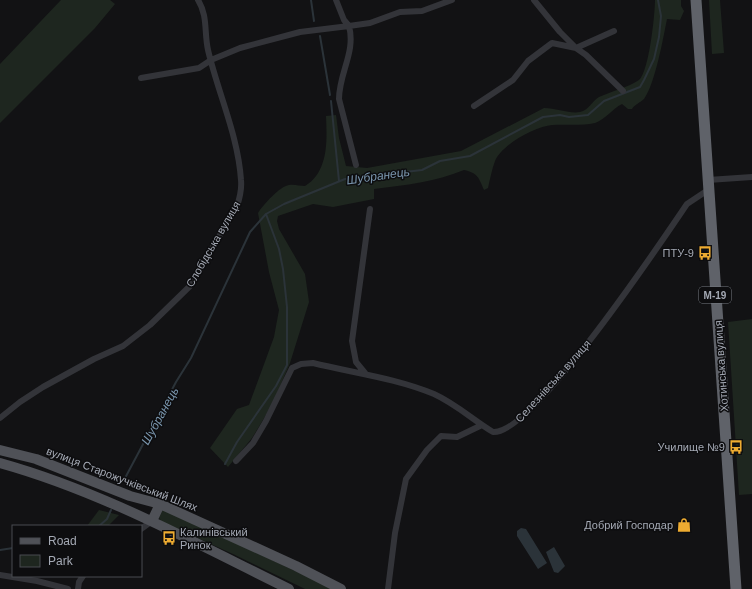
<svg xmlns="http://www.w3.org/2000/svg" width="752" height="589" font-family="Helvetica,sans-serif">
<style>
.green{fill:#1e261f}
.water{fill:#2b3339}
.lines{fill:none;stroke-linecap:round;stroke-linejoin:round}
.stream{stroke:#2b3339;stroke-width:2}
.street{stroke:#333439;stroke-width:6}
.primary{stroke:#4f5157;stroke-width:10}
.highway{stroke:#5f6269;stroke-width:11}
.labels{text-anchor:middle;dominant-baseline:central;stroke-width:3;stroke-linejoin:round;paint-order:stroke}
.shield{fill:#0d0d0f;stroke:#777a82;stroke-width:1}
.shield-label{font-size:10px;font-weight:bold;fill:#a4a9b4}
.street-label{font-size:11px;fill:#a4a9b4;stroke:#0d0d0f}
.poi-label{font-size:11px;fill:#a4a9b4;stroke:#0d0d0f;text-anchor:end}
.water-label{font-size:12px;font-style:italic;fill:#7b97af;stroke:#0d0d0f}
</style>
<rect width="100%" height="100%" fill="#121214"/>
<path class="green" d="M61 0H110L115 4 95 28 0 123V64Z
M655 0H681V6L684 11 680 20 667 19C663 39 655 84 644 99 640 103 635 104 632 109H628L622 104C612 109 606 119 595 123 581 126 566 124 552 125 536 126 501 145 495 161 492 169 490 179 488 188L484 190C479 178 478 173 464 170 435 182 406 185 374 189V199L333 207 313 204 278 216 277 221 279 229 305 274 309 302 290 363 272 405 252 438 228 467 210 448 237 409 249 405 274 337 279 310 269 272 258 213C263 205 280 186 289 185 294 184 300 186 305 186 329 171 327 140 326 116L336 115 339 138 346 166 367 168 461 151 544 108C556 108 570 114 580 112 589 110 592 101 599 97 612 91 627 88 639 80 649 72 655 14 655 0Z
M709 0H720L724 53 712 54Z
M752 319V494L739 495 728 322Z
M99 510 119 515 108 526H87Z
M162 511H167L334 589H305L233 554 162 522 159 518Z"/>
<path class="water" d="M521 528 526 529 547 563 538 569 517 536V531Z
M554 547 565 566 558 573 554 572 546 552Z"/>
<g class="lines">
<path class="stream" d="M311 0 314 21
M320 36 330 95
M331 101 339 181
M225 464 237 442 276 386 287 365V307L283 269 279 249 266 214
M124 480 176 382 191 358 250 232 266 214 284 204 345 179 422 170 440 161 470 156 543 117 560 115 569 117 588 115 604 101 640 87 644 80 654 59 659 37 661 16 658 0
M99 526 107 519 111 510
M0 550 13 548"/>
<path class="street" d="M336 0 344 20 349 26
M534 0 560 32 576 48 586 55 623 91
M141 78 199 68 211 60 240 48 300 32 349 26
M474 106 513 80 528 61 552 43 576 48 614 31
M356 165 339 99C339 73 356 52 349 26L370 23 400 12 422 11 452 0
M708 180 752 177
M365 373 356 362 352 341 370 209
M0 418 20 402 43 387 94 359 123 346 150 325 190 286 237 206C240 197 242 190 241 180 238 135 218 93 208 50 204 32 208 16 198 0
M236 461 253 443 266 421 292 368 301 364 313 363C354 373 395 378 434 394 456 404 473 420 493 432 533 435 661 242 687 204L708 190
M141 529 152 521
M0 575 37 581 68 589
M78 589 79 582 83 576
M388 589 395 533 406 479 427 450 441 436 457 437 482 425"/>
<path class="primary" d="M0 450 36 459 130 496 160 504 296 566 341 589
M0 463C101 491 195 543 289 589
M152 521 160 504"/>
<path class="highway" d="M696 0 736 589"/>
</g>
<defs>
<symbol id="bus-bare" viewBox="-9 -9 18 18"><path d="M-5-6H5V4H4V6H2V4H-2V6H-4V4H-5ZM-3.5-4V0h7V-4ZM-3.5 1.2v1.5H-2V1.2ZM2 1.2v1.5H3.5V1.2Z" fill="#edab31" stroke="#0d0d0f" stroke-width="2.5" paint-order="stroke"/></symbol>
<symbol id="shop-bare" viewBox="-9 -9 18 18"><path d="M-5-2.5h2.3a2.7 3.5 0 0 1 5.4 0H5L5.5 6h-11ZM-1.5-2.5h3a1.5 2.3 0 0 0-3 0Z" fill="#edab31" stroke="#0d0d0f" stroke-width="2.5" paint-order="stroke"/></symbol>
</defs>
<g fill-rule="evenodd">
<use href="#bus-bare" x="695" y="243" width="20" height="20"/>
<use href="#bus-bare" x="726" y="437" width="20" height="20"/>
<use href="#shop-bare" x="674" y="515" width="20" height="20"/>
<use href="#bus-bare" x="159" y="528" width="20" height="20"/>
</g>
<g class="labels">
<rect class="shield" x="699" y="287" width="32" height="16" rx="3"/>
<g class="shield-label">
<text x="715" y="295">М-19</text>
</g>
<g class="street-label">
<text transform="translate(213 244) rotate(-60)">Слобідська вулиця</text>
<text transform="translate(721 366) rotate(-94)">Хотинська вулиця</text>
<text transform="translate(553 381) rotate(-48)">Селезнівська вулиця</text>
<text transform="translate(122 479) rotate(21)">вулиця Старожучківський Шлях</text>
</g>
<g class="poi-label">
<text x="694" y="253">ПТУ-9</text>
<text x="725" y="447">Училище №9</text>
<text x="673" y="525">Добрий Господар</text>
<text x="180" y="532" text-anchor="start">Калинівський<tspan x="180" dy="13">Ринок</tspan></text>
</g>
<g class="water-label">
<text transform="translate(378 176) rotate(-8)">Шубранець</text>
<text transform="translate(160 416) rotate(-61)">Шубранець</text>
</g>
</g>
<rect x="12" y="525" width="130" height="52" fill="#0d0d0f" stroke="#494b51"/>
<rect x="20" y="538" width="20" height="6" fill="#4f5157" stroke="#494b51"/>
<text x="48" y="545" font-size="12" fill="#a4a9b4">Road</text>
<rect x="20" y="555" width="20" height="12" fill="#1e261f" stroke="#494b51"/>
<text x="48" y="565" font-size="12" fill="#a4a9b4">Park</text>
</svg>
